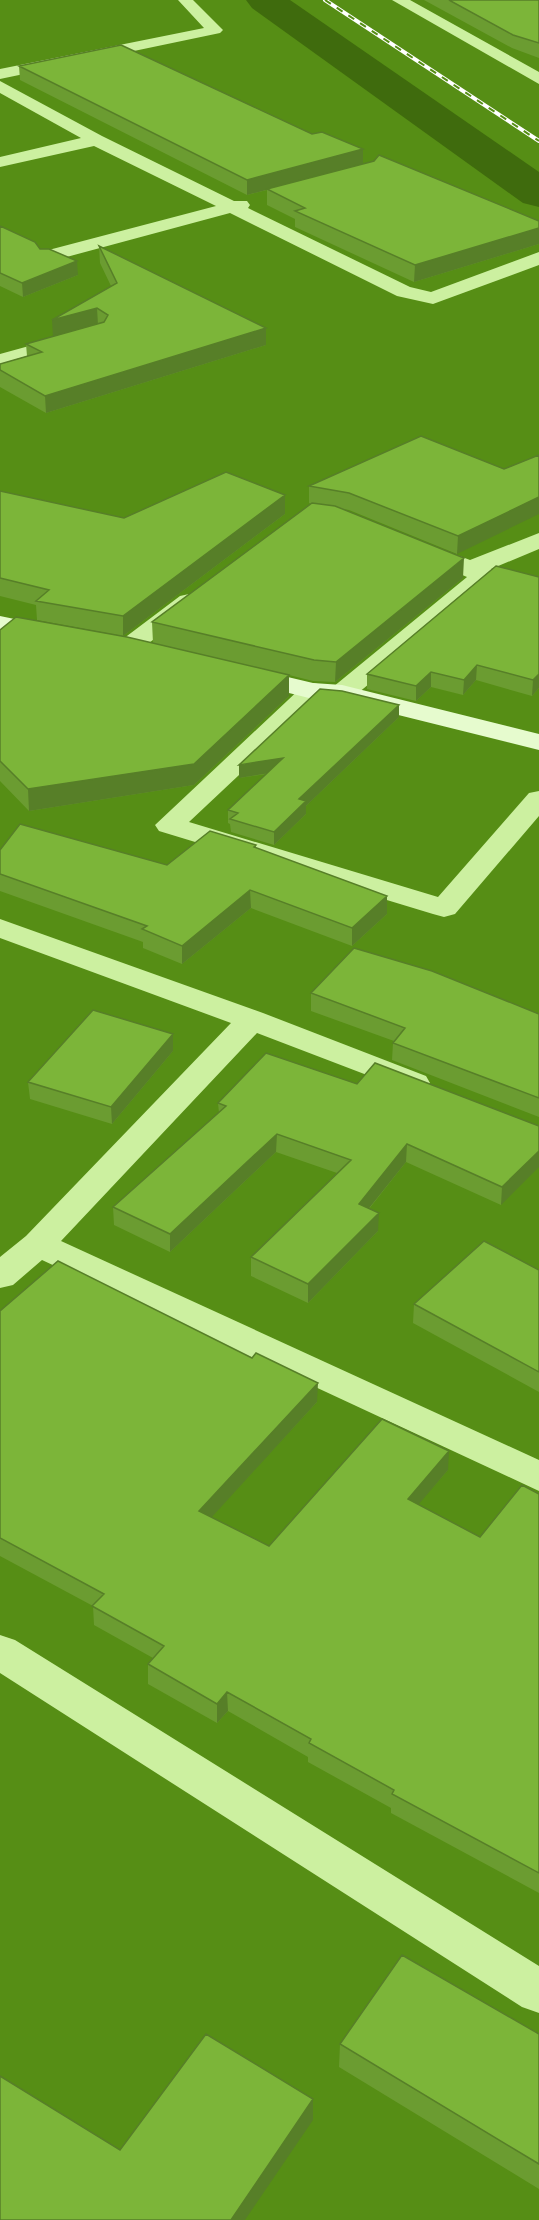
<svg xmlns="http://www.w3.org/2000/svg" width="539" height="2220" font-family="'Exo 2',sans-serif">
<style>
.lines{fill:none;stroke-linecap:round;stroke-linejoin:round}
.river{fill:#3f6b0d;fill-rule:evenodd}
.street{fill:#ccf0a0;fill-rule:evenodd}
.secondary{fill:#e6fbce;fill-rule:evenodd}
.rail-casing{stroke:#fff;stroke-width:4}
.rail{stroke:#568e15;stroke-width:2;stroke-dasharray:7;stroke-linecap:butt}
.wall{fill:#6b9c31}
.shaded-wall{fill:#577f28}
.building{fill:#7cb539;stroke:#577f28;stroke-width:1.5}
</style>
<rect width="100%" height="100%" fill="#568e15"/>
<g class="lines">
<path class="river" d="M246 0H290L539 172V207L523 203 252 8Z"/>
<path class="street" d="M178 0H193L223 30 220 33 0 79V69L204 28Z
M392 0H410L539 72V84Z
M0 81 102 136 234 201H247L250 205 248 208 410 287 431 292 539 252V265L433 304 397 296 230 213 48 262 41 260 38 256 41 252 216 206 94 146 0 167V157L81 138 0 93Z
M69 335 76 337 79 341 76 345 0 366V354Z
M539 533V549L491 569 496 575 493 580 351 699 342 701 333 699 329 693 333 687 467 577 415 555 411 550 415 545H431L470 560Z
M189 594 198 596 201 601 198 606 137 652 128 655 119 652 115 647 119 642 180 596Z
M313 683 322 685 326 691 322 697 189 822 438 897 529 793 539 791V816L455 914 444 917 433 914 159 831 155 825 304 685Z
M0 919 263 1013 426 1076 430 1083 426 1090 414 1093 257 1033 61 1241 539 1460V1491L42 1260 13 1285 0 1288V1257L26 1236 231 1023 0 938Z
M0 1635 15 1640 539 1966V2013L522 2007 0 1673Z"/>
<path class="secondary" d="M0 616 58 628 62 633 58 638 49 641 0 632Z
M246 667 313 683 342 685 539 734V750L342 701 313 699 237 680 233 675 237 670Z"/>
<defs>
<path id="rail" d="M325 0 539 141"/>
</defs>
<use href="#rail" class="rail-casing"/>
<use href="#rail" class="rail"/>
</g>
<path class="wall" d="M424 0H539V58L512 48Z
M19 66 363 164 539 221V244L414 282 295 227V219L267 205V190L247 195 20 80Z
M0 226 40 249 78 275 23 297 0 286Z
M99 246 266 328V345L46 413 0 387V364L27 356 26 344 53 336 111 286 100 263Z
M504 469 457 554 349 510 343 509 463 578 335 682 313 681 289 675V696L194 785 29 811 0 781V630L153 643 152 622 311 504 309 503V486Z
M0 491 124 518 285 514 123 636 37 620 36 605 0 596Z
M496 566 539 688 532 696 476 680 463 695 431 687 416 701 367 689V674Z
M399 717 306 806V814L274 845 231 832 230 824 228 823V810L267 774 239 778Z
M256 845V848L387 914 352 946 251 908 182 964 143 948V942L0 891V850L167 865Z
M311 993 539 1014V1117L392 1060 393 1043 394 1041 311 1011Z
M173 1051 112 1124 30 1099 28 1082Z
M357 1084 539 1126 501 1205 406 1162 369 1209 378 1231 308 1303 251 1276V1257L337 1173 276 1152 170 1252 114 1225 113 1207 219 1113 218 1103Z
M539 1270V1392L413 1323 414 1304Z
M0 1311 317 1402 211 1517 269 1546 448 1470 418 1504 480 1537 539 1494V1893L391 1813V1808L308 1762V1757L228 1711 217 1723 148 1684V1664L153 1658 94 1625 93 1606 0 1556Z
M539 2034V2189L339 2067 340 2044Z"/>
<path class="shaded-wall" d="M363 149V164L247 195V180Z
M539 228V244L414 282 415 265Z
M77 261 78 275 23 297 22 283Z
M97 308 98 325 53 337 52 320Z
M266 328V345L46 413 45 396Z
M285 495V514L123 636V616Z
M539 497V514L457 554 458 536Z
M464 558 463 578 335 682 336 662Z
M477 665 476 680 463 695 464 680Z
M431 672V687L416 701V686Z
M539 674V688L532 696 533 680Z
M289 675V696L194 785 29 811 28 789Z
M399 705V717L306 806V814L274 845V832L299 799Z
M283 758V771L239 778V765Z
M250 890 251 908 182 964V946Z
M387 896V914L352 946V928Z
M173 1034V1051L112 1124 111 1107Z
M277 1134 276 1152 170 1252V1234Z
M407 1144 406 1162 358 1222 359 1204Z
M539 1151V1167L501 1205 502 1187Z
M379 1213 378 1231 308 1303V1284Z
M318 1383 317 1402 200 1530 199 1511Z
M449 1451 448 1470 407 1518 408 1499Z
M227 1692 228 1711 217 1723V1704Z
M313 2099V2120L245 2220H231Z"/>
<path class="building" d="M449 0H539V43L513 35Z
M121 45 312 134 322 132 363 149 247 180 19 66Z
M379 155 539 221V228L415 265 295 211 305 208 267 189 374 161Z
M0 226 35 242 40 249H49L77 261 22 283 0 273Z
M99 246 266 328 45 396 0 370V364L42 352 26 344 104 322 108 315 97 308 52 320 117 283Z
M421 436 504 469 539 455V497L458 536 349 493 309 486Z
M226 472 285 495 123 616 36 601 49 590 0 578V491L124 518Z
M312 503 335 506 464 558 336 662 314 660 152 622Z
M496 566 539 577V674L533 680 477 665 464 680 431 672 416 686 367 674Z
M16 617 127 637 289 675 194 764 28 789 0 761V630Z
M320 689 342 691 399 705 299 799 306 801 274 832 230 819 238 813 228 810 283 758 239 765Z
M20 824 167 865 210 831 256 845 254 847 387 896 352 928 250 890 182 946 142 929 147 926 0 874V850Z
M354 948 432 971 539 1014V1098L393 1043 405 1028 311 993Z
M93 1010 173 1034 111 1107 28 1082Z
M266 1053 357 1084 375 1063 539 1126V1151L502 1187 407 1144 359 1204 379 1213 308 1284 251 1257 351 1160 277 1134 170 1234 113 1207 226 1106 218 1103Z
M484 1241 539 1270V1372L414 1304Z
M58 1261 252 1358 256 1353 318 1383 199 1511 269 1546 382 1419 449 1451 408 1499 480 1537 522 1485 539 1494V1873L392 1794 394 1790 309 1743 311 1739 227 1692 217 1704 148 1664 164 1646 92 1606 104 1594 0 1538V1311Z
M402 1955 539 2034V2164L340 2044Z
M206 2034 313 2099 231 2220H0V2076L120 2150Z"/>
</svg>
